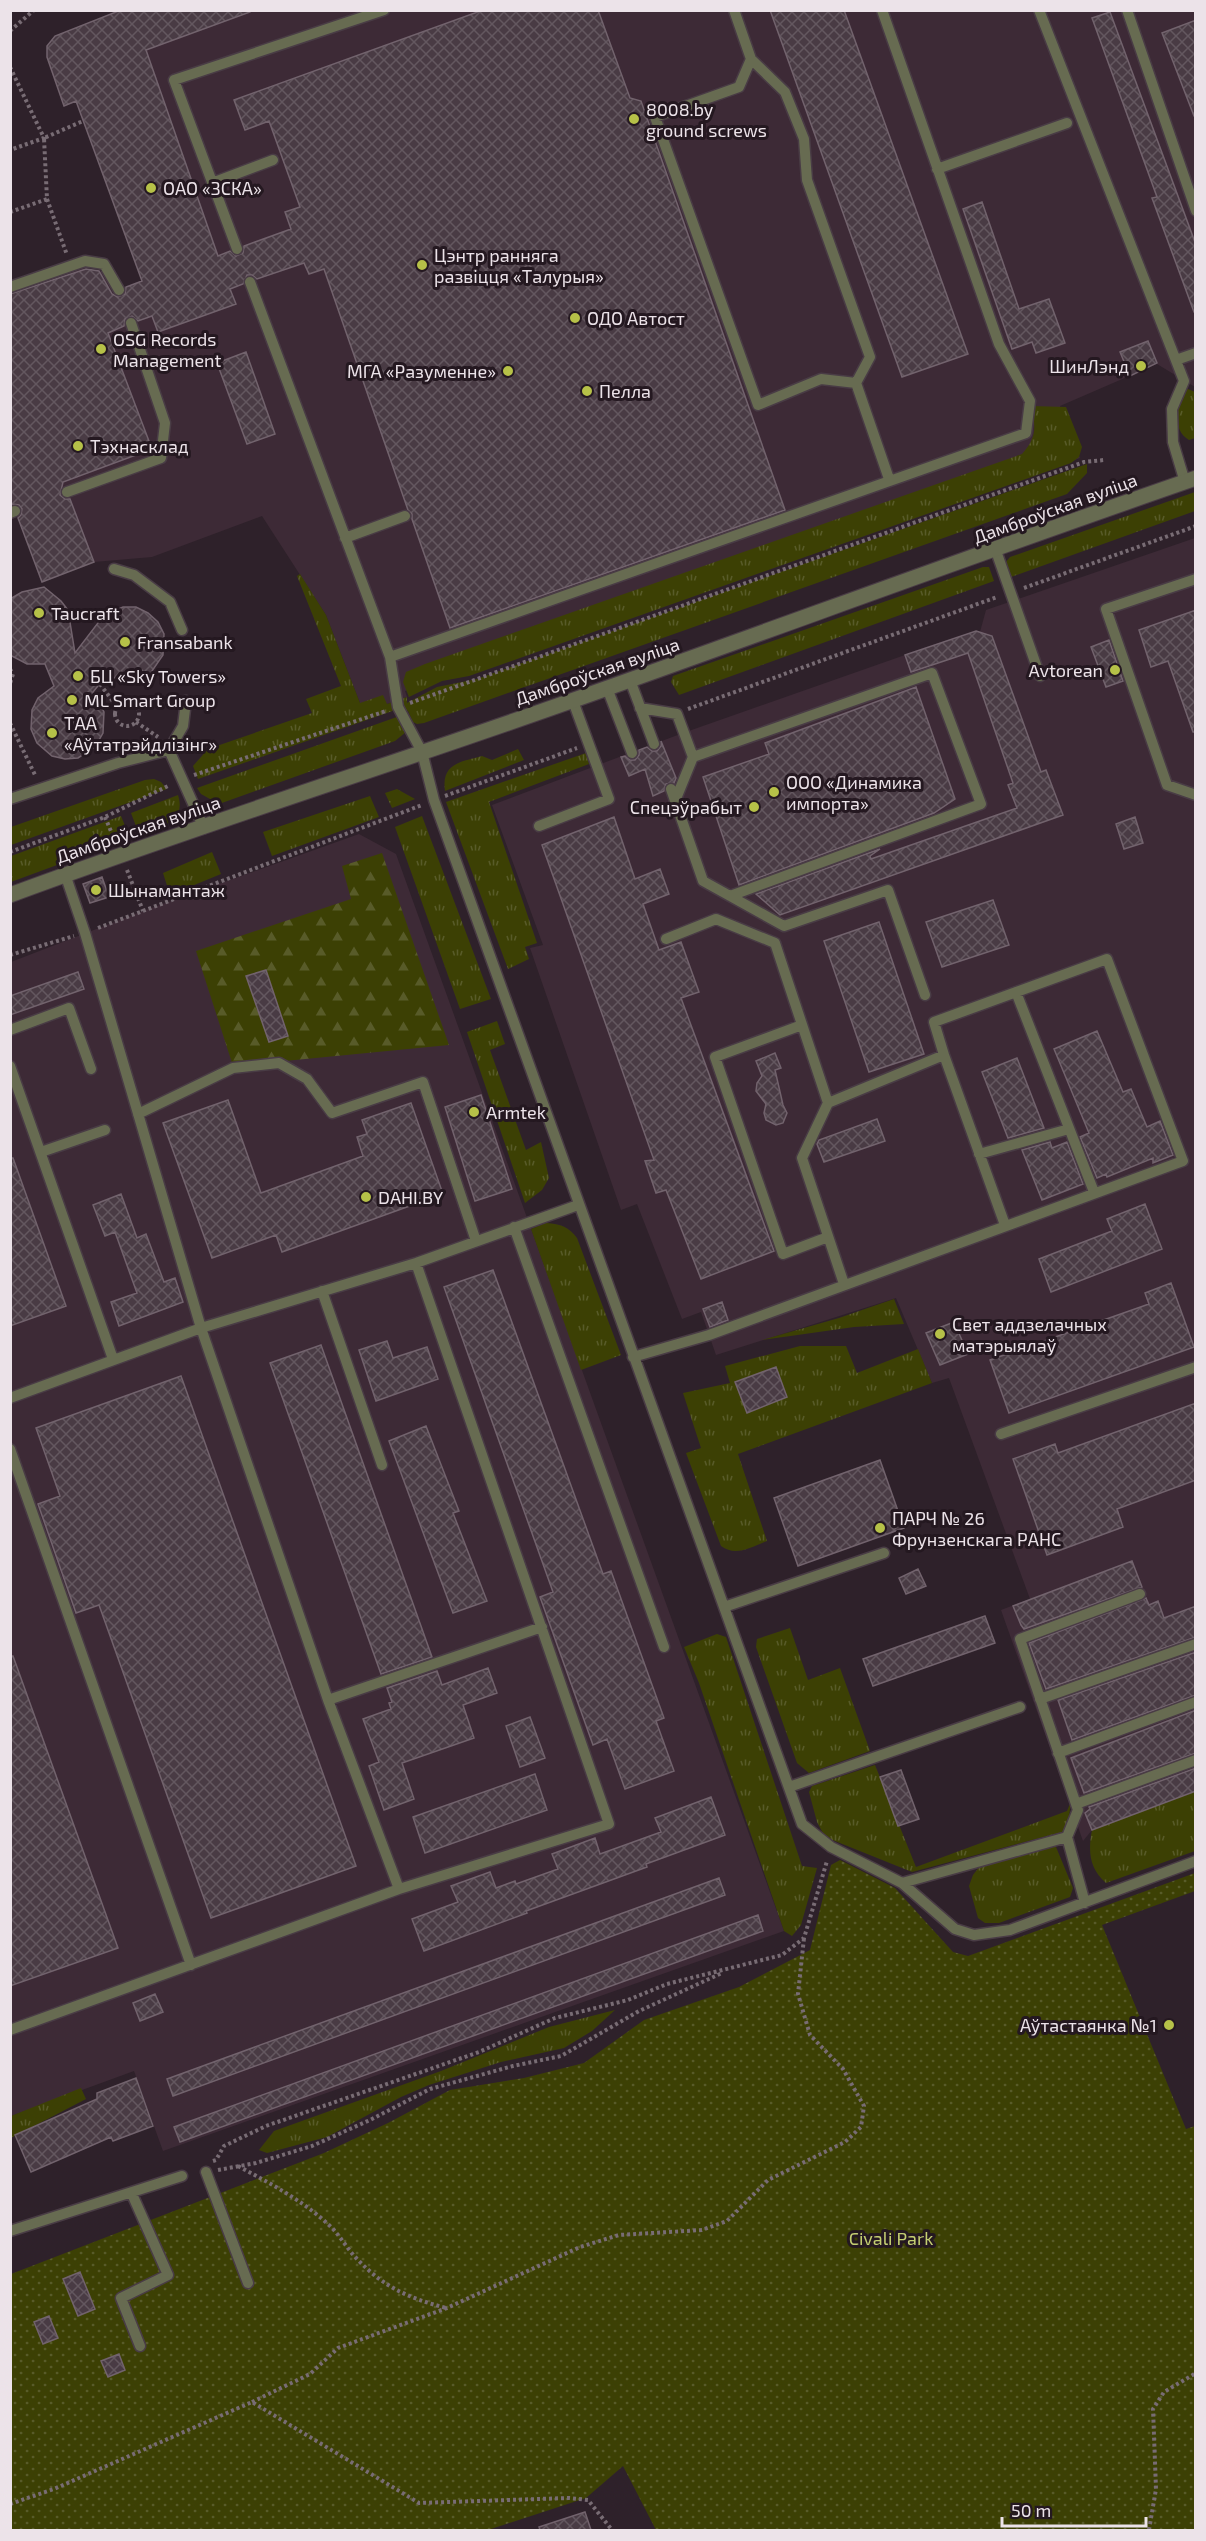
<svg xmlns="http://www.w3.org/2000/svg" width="1206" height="2541" font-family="'Exo 2',sans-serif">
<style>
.built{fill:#3d2a36}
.grass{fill:url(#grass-tufts)}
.forest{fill:url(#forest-firs)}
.park{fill:url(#park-dots)}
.building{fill:url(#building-cross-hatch);stroke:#72636d;stroke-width:1.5}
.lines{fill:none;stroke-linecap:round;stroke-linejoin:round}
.service-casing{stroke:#493c45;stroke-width:13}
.tertiary-casing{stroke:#493c45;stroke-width:17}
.path{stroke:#786c74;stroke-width:4;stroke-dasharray:3 3;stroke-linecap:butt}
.service{stroke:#676b51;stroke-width:10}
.tertiary{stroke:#676b51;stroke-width:15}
.poi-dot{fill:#b6c148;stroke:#241820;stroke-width:2}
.labels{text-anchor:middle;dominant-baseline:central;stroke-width:6;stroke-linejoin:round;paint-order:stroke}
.poi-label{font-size:18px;fill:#ece3e9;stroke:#241820;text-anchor:start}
.street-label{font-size:18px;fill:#ece3e9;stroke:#241820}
.park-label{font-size:18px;fill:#c4ce72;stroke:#241820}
</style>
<defs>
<pattern id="grass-tufts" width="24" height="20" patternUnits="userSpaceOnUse" patternTransform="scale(1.5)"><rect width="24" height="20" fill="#3c4004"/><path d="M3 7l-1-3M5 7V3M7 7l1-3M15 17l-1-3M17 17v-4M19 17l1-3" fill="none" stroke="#585b29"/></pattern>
<pattern id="forest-firs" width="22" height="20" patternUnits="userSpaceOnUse" patternTransform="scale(1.5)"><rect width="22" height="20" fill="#3c4004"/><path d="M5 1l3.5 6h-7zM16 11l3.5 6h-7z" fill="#585b29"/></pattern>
<pattern id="park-dots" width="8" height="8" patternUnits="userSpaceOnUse" patternTransform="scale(1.5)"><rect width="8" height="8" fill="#3c4004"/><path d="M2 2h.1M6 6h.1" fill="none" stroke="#585b29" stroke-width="1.8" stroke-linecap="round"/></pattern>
<pattern id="building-cross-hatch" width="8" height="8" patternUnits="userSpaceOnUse" patternTransform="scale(1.5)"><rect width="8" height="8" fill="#493b44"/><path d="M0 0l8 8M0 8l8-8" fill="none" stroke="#63575f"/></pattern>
</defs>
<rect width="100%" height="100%" fill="#2e212a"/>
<path class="built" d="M121 10 1195 11V387L1157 364 1060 406 1080 458 677 601 405 691 407 697 387 704 360 703 326 615 262 516 152 557 94 562 42 582 11 500V294L83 268 103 272 115 291 142 281 76 102 64 106 47 57V46L55 36Z
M1195 538V1792L1092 1830 1083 1841 1001 1610 1030 1599 949 1378 932 1383 896 1298 716 1355 701 1312 682 1319 637 1204 621 1210 530 948 543 945 492 805 683 733 905 655 976 631 980 632 986 610Z
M359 834 396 854 784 1931 163 2151 134 2071 11 2116V962L143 911Z"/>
<path class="grass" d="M1188 389 1195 392V438L1189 440C1173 431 1176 409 1181 393Z
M1031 406 1066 407 1082 447 1079 457 1071 463 469 676 442 681 409 697 403 682 406 672 425 664 1022 454C1037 438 1036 426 1031 406Z
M1087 464V473L1067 494 424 723 417 724 413 722 408 711 401 708 198 779 193 766 208 749 312 713 306 699 341 686 297 576 300 574 326 615 360 703 383 695 387 704 407 697V703L437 687 477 679Z
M1195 492V511L1011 577 1005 563 1010 557Z
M983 567H989L994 581 679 695 671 682 673 676Z
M408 713 411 721 406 732 395 741 219 804 201 794 197 788Z
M518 749 524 760 445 791C441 763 461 762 482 756L492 760Z
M586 753 589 764 489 802 537 943 525 947 529 959 508 969 446 802Z
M154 779 161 782 167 789 11 845V827L145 780Z
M397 789 415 799 392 808 385 793Z
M178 795C187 823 159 827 139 834L131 813Z
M370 796 379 817 272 856 263 832Z
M121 816 130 838 11 882V856Z
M422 816 491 999 460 1009 395 827Z
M212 852 221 874 170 895 163 873Z
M497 1021 505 1044 490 1050 526 1150 541 1142 549 1178 542 1190 525 1203 467 1032Z
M546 1223C561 1224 569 1227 577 1238L621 1355 581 1370 531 1229Z
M894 1299 904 1324 854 1327 762 1340 839 1318Z
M800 1346H846L857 1373 918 1349 932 1383 738 1454 767 1541C751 1547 736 1557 721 1546L686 1453 701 1448 683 1393 730 1383 725 1366Z
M790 1628 808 1680 840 1668 870 1751 809 1773 797 1763 756 1647 757 1639Z
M717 1634 726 1637 802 1866 817 1868 801 1925 792 1936 784 1931 699 1683 684 1647Z
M875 1765 916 1867 1067 1811 1071 1801 1068 1825 1062 1832 912 1872 825 1837 817 1822 809 1792 812 1786Z
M1195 1791V1851L1106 1883C1089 1868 1088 1851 1092 1830Z
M1048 1846 1056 1847 1073 1888 1070 1897 999 1923H985L978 1918 969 1886 973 1875 980 1866Z
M615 2010 592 2031 564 2048 501 2062 429 2085 401 2097 327 2137 267 2153 259 2150 274 2131 441 2071 549 2027Z
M81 2088 86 2099 11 2138V2116Z"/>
<path class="forest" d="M382 853 449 1045 233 1066 196 951 351 899 342 866Z"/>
<path class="park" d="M840 1860 895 1888 953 1952 968 1956 1195 1873V1891L1102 1925 1186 2129 1195 2126V2530H656L623 2466 586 2498 488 2530H11V2274L324 2153 388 2123 450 2090 524 2078 584 2063 644 2020 739 1987 810 1950 831 1865Z"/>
<path class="building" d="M121 10H250V12L146 50 218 256 230 251 236 256 243 253 244 246 291 229 285 212 300 207 269 121 245 130 234 100 483 10H598L630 98 641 101 785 510 450 628 412 519V514L408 510 324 269 309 274 304 263 257 279 252 275H247L243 284 230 289 236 304 158 332 152 316 138 321 132 316 125 319 124 326 108 333 152 449 63 482 60 495 65 499H70L94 562 42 582 18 518 21 515 22 509 19 505 12 504 10 500V294L86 269 99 271 112 294 118 297 125 294 126 287 142 281 76 101 64 106 47 57V46L55 36Z
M770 10H844L968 354 902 377Z
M1110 12 1196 245V312H1194L1152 198 1157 197 1092 18Z
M1196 20V116H1194L1162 33Z
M982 202 1019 309 1049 299 1065 343 1036 353 1032 342 1012 349 963 209Z
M1148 341 1157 363 1130 376 1120 352Z
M246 352 275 434 247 444 217 363Z
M44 587 61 601 68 610 75 653 104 615 123 607H136L148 613 158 622 164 634 163 655 150 674 131 681 106 676 93 692 104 712 103 733 95 747 78 758 65 759 52 756 37 743 31 729 32 710 38 698 54 686 45 664H27L10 655V599L22 592Z
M1196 610V732H1193L1168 661 1151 667 1139 630Z
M976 631 992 636 1041 772 1046 770 1063 815 780 915 756 894 880 849 870 856 871 859 1017 808 1008 785 1013 783 968 653 911 672 905 655Z
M1109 640 1123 681 1106 687 1091 647Z
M916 687 955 799 934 813 739 885 703 777 769 754 765 743Z
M661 741 676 778 674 783 666 784 664 791 653 796 645 769 629 776 621 757 625 756 630 760H635L639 755V750L647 747 652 751H657L661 746Z
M614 817 635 879 660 869 669 894 643 904 659 950 681 942 699 992 681 998 774 1251 701 1279 666 1190 656 1193 645 1161 654 1160 542 845Z
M1135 817 1143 843 1124 849 1116 824Z
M102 877 109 897 90 903 83 884Z
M993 900 1009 945 942 967 926 922Z
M879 922 924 1054 869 1072 824 941Z
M266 970 288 1036 269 1042 246 976Z
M78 972 84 989 10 1015V996Z
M1097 1031 1123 1092 1131 1089 1147 1127 1160 1121 1173 1155 1153 1163V1158L1107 1177 1106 1174 1097 1178 1080 1137 1089 1133 1054 1049Z
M775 1053 781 1068 775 1070 783 1105 787 1113 783 1123 776 1125 766 1120 764 1113 766 1104 756 1091 757 1083 762 1076 756 1061Z
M1017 1058 1044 1128 1008 1138 982 1072Z
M481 1095 512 1189 475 1201 445 1107Z
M228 1100 261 1193 363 1156 357 1137 367 1134 362 1120 411 1103 443 1194 282 1252 276 1235 212 1258 163 1123Z
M877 1119 885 1141 824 1162 817 1144 819 1140Z
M1050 1142 1052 1148 1067 1142 1083 1184 1042 1200 1022 1150Z
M10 1158H13L66 1306 10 1326Z
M121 1194 137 1238 146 1234 164 1282 175 1278 183 1302 119 1326 111 1302 137 1293 115 1232 105 1236 93 1205Z
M1145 1204 1162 1249 1051 1292 1039 1259 1112 1231 1107 1219Z
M493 1270 603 1574 611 1571 664 1718 656 1721 674 1771 625 1789 607 1739 593 1745 540 1597 553 1592 444 1287Z
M1171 1283 1194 1347 1009 1413 990 1360 1149 1304 1145 1293Z
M722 1302 728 1320 710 1327 703 1309Z
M954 1322 968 1354 940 1365 926 1333Z
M387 1341 393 1358 427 1347 438 1379 376 1401 359 1350Z
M321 1345 432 1657 381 1674 270 1363Z
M776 1367 787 1397 747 1413 735 1382Z
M181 1376 356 1866 211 1918 99 1605 76 1613 38 1504 60 1496 36 1428Z
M1196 1403V1480L1117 1509 1123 1527 1047 1555 1013 1459 1055 1444 1058 1453Z
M426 1426 459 1511 453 1513 487 1601 453 1613 389 1441Z
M880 1460 904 1528 798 1566 774 1498Z
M1132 1561 1142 1587 1024 1629 1021 1625 1013 1606Z
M918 1569 926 1586 906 1594 899 1578Z
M1146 1598 1149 1605 1158 1601 1164 1618 1196 1606V1637L1046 1689 1029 1643Z
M985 1616 995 1643 873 1686 863 1659Z
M1196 1652V1695L1072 1740 1058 1700Z
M10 1656H13L118 1948 10 1986Z
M488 1668 497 1693 463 1705 474 1738 402 1763 414 1799 384 1810 369 1766 379 1762 363 1719 391 1709 389 1703 392 1702 387 1688 437 1671 442 1685Z
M1196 1710V1753L1084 1793 1071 1758Z
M530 1717 545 1758 520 1767 506 1726Z
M1196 1768V1791L1092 1830 1085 1813 1090 1809 1089 1807Z
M901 1770 919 1819 898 1826 880 1777Z
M535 1774 547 1810 425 1853 413 1817Z
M711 1797 725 1835 646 1864 647 1867 526 1911 527 1913 424 1951 412 1919 458 1902 451 1886 490 1872 496 1888 515 1881 516 1884 558 1869 552 1854 595 1838 600 1854 661 1832 655 1818Z
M719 1878 725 1895 173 2096 167 2079Z
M758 1915 763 1931 180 2142 174 2127Z
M155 1994 163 2012 140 2021 133 2003Z
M136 2078 153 2126 113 2141 111 2137 31 2172 15 2135 97 2099V2093Z
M80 2272 95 2309 78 2316 63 2279Z
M49 2316 58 2338 43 2344 34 2322Z
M119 2354 125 2370 108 2377 101 2361Z
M585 2512 591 2530H540L539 2527Z"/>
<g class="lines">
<defs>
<path id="service" d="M734 10 751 59 785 92 804 139 807 180 870 357 856 383 888 476
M1039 10 1184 381 1172 409 1173 442 1185 482
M1127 10 1196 211
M751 59 739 87 655 117 758 405 821 379 856 383
M937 169 1067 123
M212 183 273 160
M237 249 174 80 384 10
M250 282 390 657 398 707 422 752 434 800 802 1824 831 1847 902 1883 955 1929 974 1935 1010 1930 1196 1861
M10 287 85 261 104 264 119 290
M1176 360 1196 353
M67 492 161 458 165 423 131 323
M10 513 15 511
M345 538 405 516
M996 551 1040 676
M114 569 134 575 170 602 182 630
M1196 579 1106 609 1167 785 1196 795
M390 657 1026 433 1030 401 999 344 882 10
M630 680 654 744
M607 688 632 753
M640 708 677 714 693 757 675 801
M169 750 204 828
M693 757 932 673 981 804 730 896
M671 789 703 881 784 926 888 890 925 995
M10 799 118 763 169 750 183 726 186 701
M539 826 609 799 573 701
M65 874 85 933 201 1328 416 1263 578 1205
M666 939 716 919 775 943 828 1103
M1016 992 1094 1192
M802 1025 715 1057 783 1254 828 1237
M10 1030 69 1008 91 1069
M10 1066 113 1359
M138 1114 233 1068 279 1063 307 1079 332 1113 423 1082 476 1241
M41 1152 105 1130
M979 1154 1069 1129
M514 1227 664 1647
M844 1284 802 1158 828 1103 944 1055
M322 1291 382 1465
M633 1357 709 1335 1183 1161 1107 959 934 1022 944 1055 1005 1225
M10 1398 201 1328 328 1700 399 1889
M1001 1434 1196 1367
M10 1449 191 1965
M724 1607 884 1553
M1040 1699 1196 1644
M328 1700 542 1627
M1058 1753 1196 1702
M789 1787 1020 1707
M1076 1804 1196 1760
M1067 1837 1078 1810 1020 1639 1140 1594
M902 1883 1067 1837 1085 1903
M10 2030 399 1889 609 1824 416 1263
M206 2172 248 2283
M132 2194 168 2275 121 2298 140 2346
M10 2231 182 2176"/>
<path id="tertiary" d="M10 895C196 826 385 767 571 701 780 627 987 550 1196 478"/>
</defs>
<use href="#service" class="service-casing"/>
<use href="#tertiary" class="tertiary-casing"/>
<path class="path" d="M10 31 34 10
M10 67 44 138 10 150
M47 199 67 255
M10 212 47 199 44 138 83 121
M1024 588 1196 526
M10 669 13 674 10 684
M100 684 117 707
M115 714a12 12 0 1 1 24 0a12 12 0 1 1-24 0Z
M410 703 1084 462 1104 460
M688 709 997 597
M136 722 158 737
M10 723 36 777
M194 775 386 711
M445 796 577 748
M105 817 115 841
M10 852 105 817 170 785
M127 870 143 911
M98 928 422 805
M10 955 74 936
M213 2161 216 2160 224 2146 266 2126 479 2052 555 2018 628 2000 667 1984 782 1955 804 1938 827 1861
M238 2166C271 2184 304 2201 331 2227 341 2237 348 2250 358 2260 385 2288 409 2298 446 2308
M218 2170 256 2163 312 2146 370 2120 430 2089 513 2066 561 2056 639 2011 722 1973
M252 2402 310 2374 338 2348 447 2308 580 2247 619 2235 702 2230 727 2221 768 2180 845 2142 861 2127 864 2106 843 2069 810 2035 798 1994 804 1938
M10 2504 54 2489 252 2402 419 2503 569 2498 588 2500 612 2530
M1149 2530 1156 2489 1153 2409 1164 2392 1196 2373"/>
<use href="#service" class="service"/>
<use href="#tertiary" class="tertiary"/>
</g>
<g class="poi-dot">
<circle cx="634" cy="119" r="6"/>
<circle cx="151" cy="188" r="6"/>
<circle cx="422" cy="265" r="6"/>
<circle cx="575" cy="318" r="6"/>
<circle cx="101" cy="349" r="6"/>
<circle cx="1141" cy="366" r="6"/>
<circle cx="508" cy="371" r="6"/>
<circle cx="587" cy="391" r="6"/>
<circle cx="78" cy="446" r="6"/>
<circle cx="39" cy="613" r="6"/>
<circle cx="125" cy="642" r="6"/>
<circle cx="1115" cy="670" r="6"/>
<circle cx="78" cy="676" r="6"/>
<circle cx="72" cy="700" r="6"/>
<circle cx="52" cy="733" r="6"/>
<circle cx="774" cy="792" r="6"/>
<circle cx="754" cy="807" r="6"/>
<circle cx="96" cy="890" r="6"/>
<circle cx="474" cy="1112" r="6"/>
<circle cx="366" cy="1197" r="6"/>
<circle cx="940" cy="1334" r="6"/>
<circle cx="880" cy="1528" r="6"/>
<circle cx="1169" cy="2025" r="6"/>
</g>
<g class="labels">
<g class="poi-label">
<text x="646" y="109">8008.by<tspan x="646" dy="21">ground screws</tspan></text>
<text x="163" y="188">ОАО «ЗСКА»</text>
<text x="434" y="255">Цэнтр ранняга<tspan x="434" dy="21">развіцця «Талурыя»</tspan></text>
<text x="587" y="318">ОДО Автост</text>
<text x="113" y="339">OSG Records<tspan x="113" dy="21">Management</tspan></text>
<text x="1129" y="366" text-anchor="end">ШинЛэнд</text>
<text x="496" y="371" text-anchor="end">МГА «Разуменне»</text>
<text x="599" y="391">Пелла</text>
<text x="90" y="446">Тэхнасклад</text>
<text x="51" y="613">Taucraft</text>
<text x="137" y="642">Fransabank</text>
<text x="1103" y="670" text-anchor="end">Avtorean</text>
<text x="90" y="676">БЦ «Sky Towers»</text>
<text x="84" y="700">ML Smart Group</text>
<text x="64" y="723">ТАА<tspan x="64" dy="21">«Аўтатрэйдлізінг»</tspan></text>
<text x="786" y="782">ООО «Динамика<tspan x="786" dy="21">импорта»</tspan></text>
<text x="742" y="807" text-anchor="end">Спецэўрабыт</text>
<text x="108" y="890">Шынамантаж</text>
<text x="486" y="1112">Armtek</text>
<text x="378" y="1197">DAHI.BY</text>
<text x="952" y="1324">Свет аддзелачных<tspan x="952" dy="21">матэрыялаў</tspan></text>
<text x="892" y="1518">ПАРЧ № 26<tspan x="892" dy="21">Фрунзенскага РАНС</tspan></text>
<text x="1157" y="2025" text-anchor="end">Аўтастаянка №1</text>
</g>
<g class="street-label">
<text transform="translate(1055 508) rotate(-20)">Дамброўская вуліца</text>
<text transform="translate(597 671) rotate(-19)">Дамброўская вуліца</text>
<text transform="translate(138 829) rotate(-19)">Дамброўская вуліца</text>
</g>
<g class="park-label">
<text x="891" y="2238">Civali Park</text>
</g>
</g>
<rect width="1206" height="2541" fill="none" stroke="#ece3e9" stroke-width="24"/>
<path d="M1002 2517v9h144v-9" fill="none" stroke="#ece3e9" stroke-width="3"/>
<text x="1011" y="2517" font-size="18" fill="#ece3e9" stroke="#241820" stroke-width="4.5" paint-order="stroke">50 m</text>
</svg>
